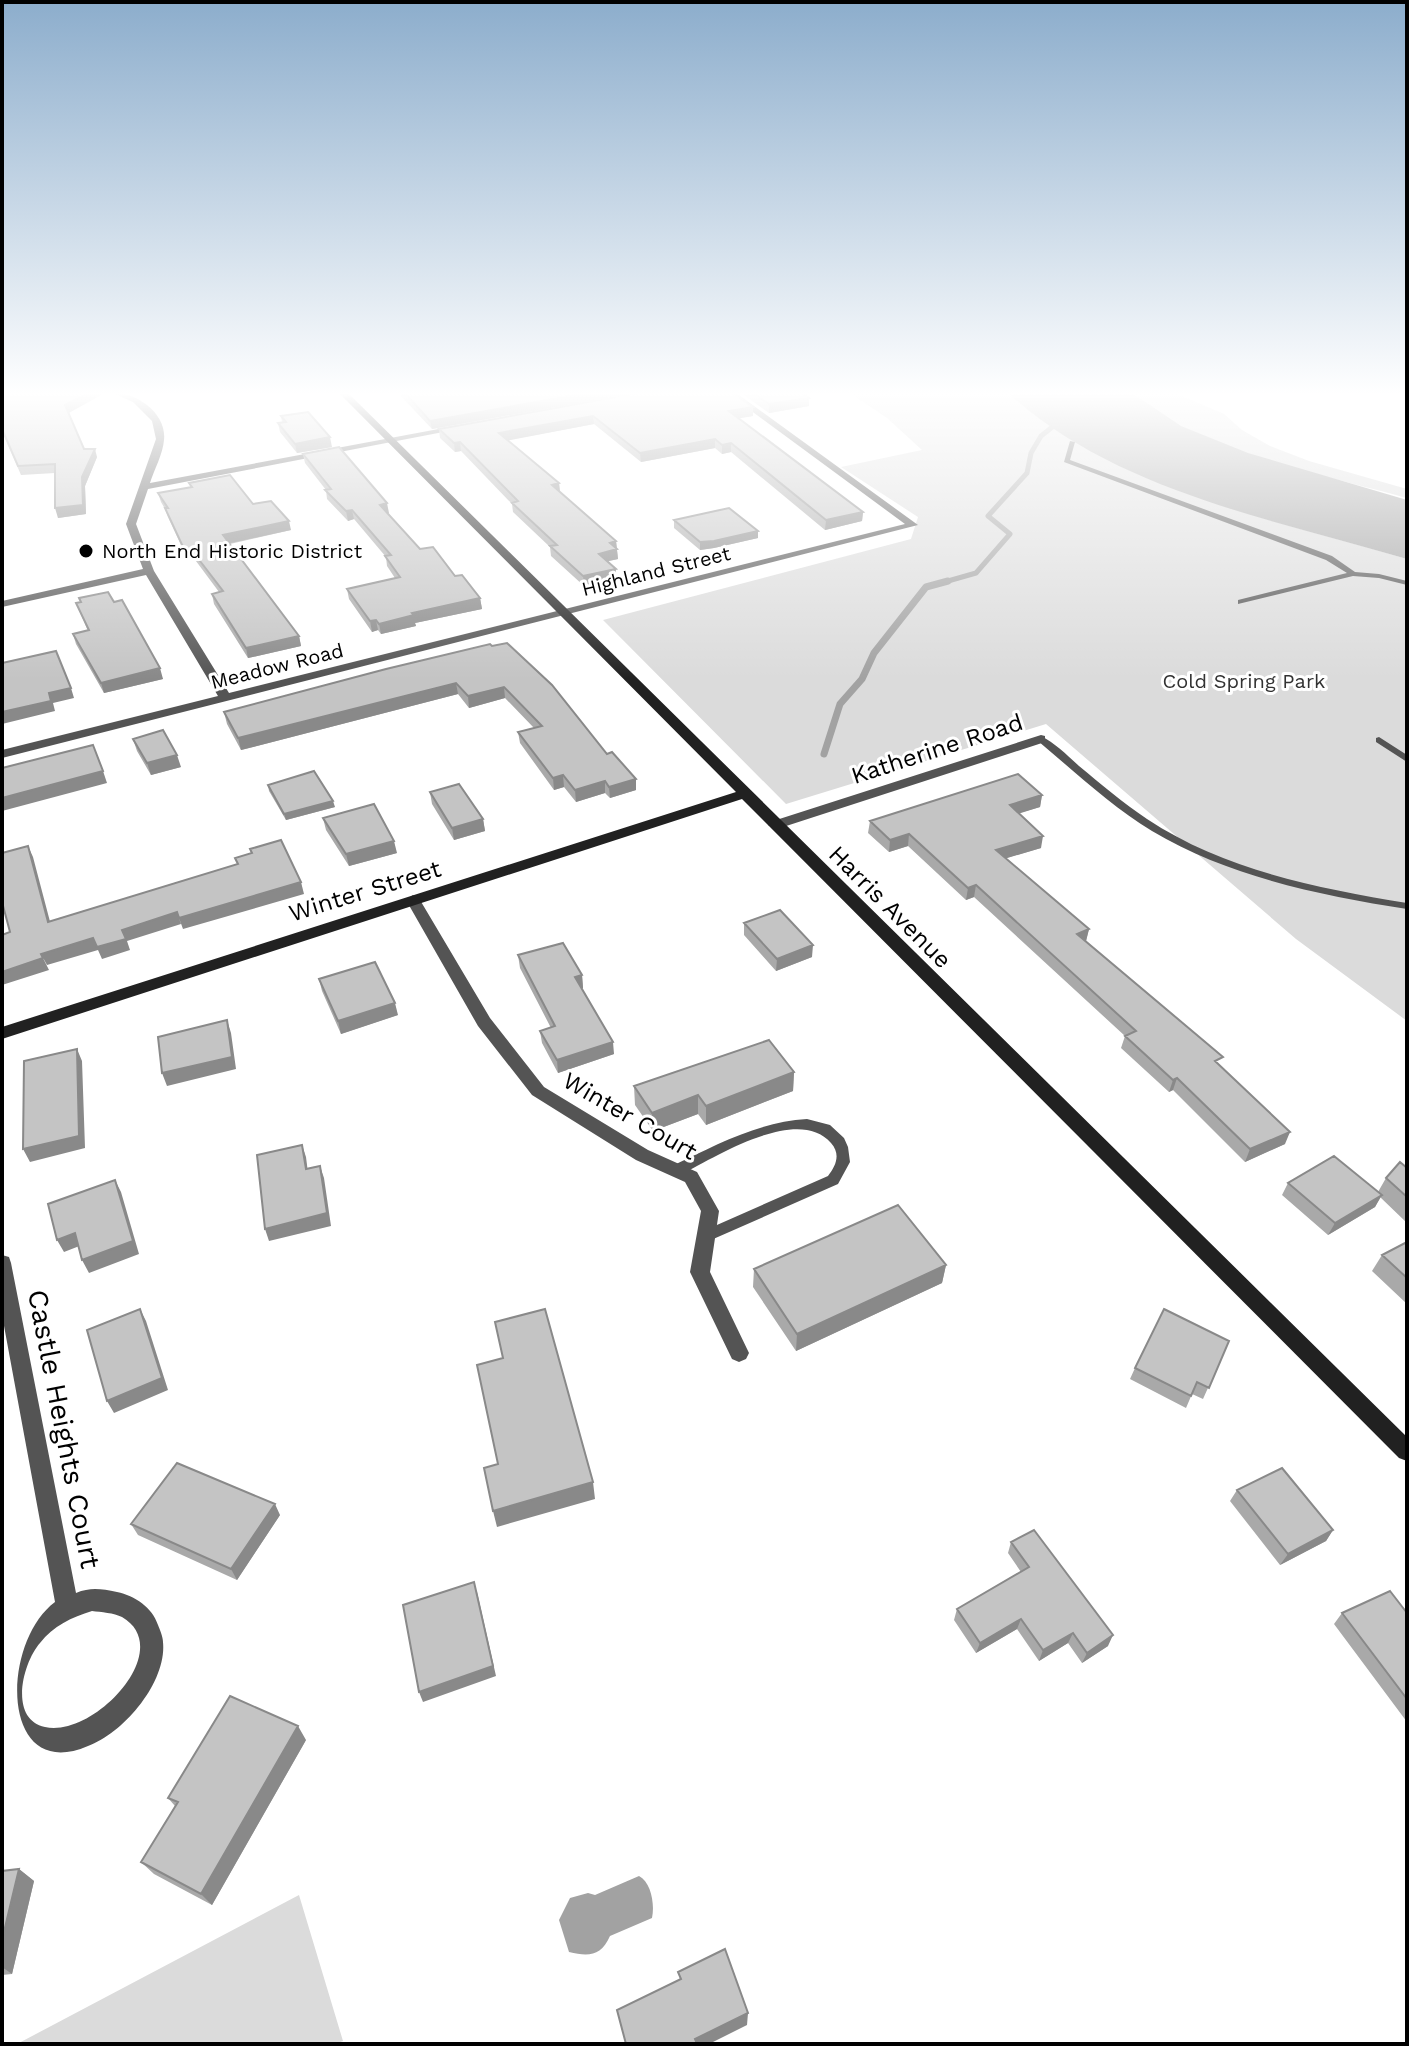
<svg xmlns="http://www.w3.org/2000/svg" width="1409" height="2046" font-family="'Work Sans',sans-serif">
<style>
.green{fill:#dbdbdb}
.water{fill:#a2a2a2}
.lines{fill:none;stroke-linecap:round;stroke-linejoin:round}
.stream-far1{stroke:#a2a2a2;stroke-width:5}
.stream{stroke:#a2a2a2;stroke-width:7}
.lane{fill:#545454;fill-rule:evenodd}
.street{fill:#545454;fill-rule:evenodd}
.secondary{fill:#212121;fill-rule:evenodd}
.wall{fill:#a9a9a9}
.shaded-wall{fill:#898989}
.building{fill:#c4c4c4;stroke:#898989;stroke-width:2}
.poi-dot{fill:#000;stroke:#fff;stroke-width:3}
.labels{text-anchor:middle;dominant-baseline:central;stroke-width:6;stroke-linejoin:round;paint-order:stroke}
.far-poi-label{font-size:20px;fill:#000;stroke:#fff;text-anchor:start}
.far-street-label{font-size:20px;fill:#000;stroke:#fff}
.far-park-label{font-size:20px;fill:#323232;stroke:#fff}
.street-label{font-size:24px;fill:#000;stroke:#fff}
.near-street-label{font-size:28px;fill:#000;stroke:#fff}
</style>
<rect width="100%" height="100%" fill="#fff"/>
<path class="green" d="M850 393H1008C1117 489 1271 519 1407 559V1021L1296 939 1046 724 786 804 603 620 911 539 918 517 841 467 922 450 887 418Z
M1132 393H1175L1224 414 1242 430 1270 446 1309 461 1407 489V498C1335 478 1183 446 1132 393Z
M299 1895 343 2041 335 2044H17Z"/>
<path class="water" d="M1008 393H1132L1181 426 1248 453 1407 500V559C1272 519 1115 491 1008 393Z
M639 1876C651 1882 655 1904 652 1918L610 1936C601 1956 589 1957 569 1952L559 1920 570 1898 588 1893 595 1895Z"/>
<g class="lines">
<path class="stream-far1" d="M941 583 976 573 1010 534 988 516 1027 473 1031 453 1041 436 1060 421"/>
<path class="stream" d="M824 754 840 704 862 679 874 653 926 587 948 581"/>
<path class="lane" d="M1070 441 1075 442 1070 460 1332 556 1355 572 1379 574 1407 581V585L1379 578 1353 576 1238 604V600L1347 573 1326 560 1064 462Z
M1041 736C1055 743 1068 756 1079 766 1101 784 1123 803 1147 819 1224 870 1317 888 1407 903V909C1320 895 1229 877 1152 831 1111 806 1075 772 1038 741V737Z
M1379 737 1407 755V762L1376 742V738Z
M807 1119 830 1125 844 1138 848 1147 850 1162 838 1184 711 1240 706 1242 701 1240 699 1236 701 1232 828 1176C836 1166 841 1154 831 1143 798 1105 717 1156 682 1174L677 1175 672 1174 670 1170 672 1166C716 1145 758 1122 807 1119Z"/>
<path class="street" d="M113 393C136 392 167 413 164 440 163 454 154 470 150 483L460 425 464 428 148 489 136 524 154 571 229 693 905 524 727 393H736L918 525 2 758V750L218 696 146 575 2 607V601L143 569 126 524 156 439 152 421 133 402Z
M1041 735 1045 736V742L780 828 775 829 768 825 770 822Z
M413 895 420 900 490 1018 544 1087 648 1150 697 1172 719 1211 710 1272 749 1353 746 1359 739 1362 732 1359 690 1272 701 1211 685 1182 636 1160 532 1095 478 1026 406 900Z
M2 1255 9 1257 11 1263 76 1593C91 1587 101 1589 117 1592 135 1596 152 1607 158 1625 160 1630 163 1637 163 1642 167 1682 124 1733 88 1746 0 1784 0 1643 55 1602L2 1315ZM92 1611C101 1612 114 1613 122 1617 177 1649 94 1738 45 1727 8 1719 23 1662 40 1643 53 1626 72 1617 92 1611Z"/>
<path class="secondary" d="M339 393H348L1407 1437V1461L1399 1458 742 799 2 1039V1027L736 792Z"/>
</g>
<path class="wall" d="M2 393 68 413 84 449 97 457 85 486 86 514 58 518 55 473 21 475 2 431Z
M398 393H634L432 429Z
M638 393 753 407V416L738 418 863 512 862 521 825 530 731 452 722 454 715 448 641 462 594 424 508 440 559 483 560 492 616 541 618 559 608 561 616 569V579L584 586 551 556 550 547 513 512 512 504 461 451 455 452 440 438 439 429Z
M741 393H802L809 398V406L769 413Z
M281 416 332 447 297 453 280 432 278 423 282 422Z
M303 454 389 513H388L420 549 480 598 482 609 415 623 416 626 381 634 378 630 372 632 349 599 347 589 395 578 387 566 386 557 354 519 348 521 327 499 326 490 305 463Z
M189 483 253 504 291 530 230 544 299 636 301 646 248 658 214 604 212 594 219 592 193 557 187 558 168 517 165 509 161 502 158 493 190 487Z
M674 520 758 531V538L714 548 700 550 674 528Z
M114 602 163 679 104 693 76 644 73 634 88 631 76 603Z
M490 644 607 754 636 779V790L610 798 605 793 576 802 564 787 554 790 520 743 518 732 534 728 505 698 469 708 458 694 241 750 227 724 224 712Z
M133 739 181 767 151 775 137 751Z
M268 785 335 807 286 820 269 791Z
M430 792 483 819 485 831 454 840 432 804Z
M1042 795 1040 807 1019 813 1041 848 1006 858 1089 929 1086 941 1220 1065 1285 1144 1245 1162 1173 1090 1169 1092 1121 1048 1125 1036 974 897 966 900 908 846 889 852 868 833 870 821Z
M323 818 397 853 349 866 326 830Z
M744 923 812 957 776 971 744 935Z
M518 955 582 975 583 988H582L614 1054 558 1073 542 1043 540 1031 551 1028 520 968Z
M319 979 398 1015 341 1034 322 991Z
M794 1072 793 1091 706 1125 698 1114 653 1131 635 1105 634 1086Z
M1407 1168V1223L1380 1197 1375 1207 1328 1235 1282 1195 1288 1183 1378 1192 1386 1178Z
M1407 1242V1304L1372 1271 1382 1255Z
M946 1265 942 1283 796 1351 753 1287 754 1269Z
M1229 1341 1203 1399 1192 1394 1186 1408 1130 1379 1135 1368Z
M1237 1490 1333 1530 1326 1541 1280 1565 1230 1501Z
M280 1515 237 1580 138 1535 131 1524Z
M1011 1542 1108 1646 1082 1663 1068 1643 1039 1661 1017 1629 976 1653 954 1620 957 1609 1021 1572 1008 1553Z
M1342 1613H1407V1722L1334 1624Z
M306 1740 212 1905 154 1874 141 1862 175 1806 168 1798Z
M19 1869 34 1881 12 1974 2 1975V1871Z"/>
<path class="shaded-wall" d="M88 393H105L67 414 65 405Z
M586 393H634L432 429 430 421Z
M809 398V406L769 413V404Z
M753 407V416L729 420V411Z
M593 416 594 424 500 442 499 433Z
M330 437 332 447 297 453 295 444Z
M715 439V448L641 462 640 453Z
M460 442 461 451 455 452 454 443Z
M731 443V452L722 454V445Z
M95 449 97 457 85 486 86 514 58 518 55 508 82 477Z
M559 483 560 493 552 485Z
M387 503 389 513 382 515 380 505Z
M352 510 354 519 348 521 346 511Z
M863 512 862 521 825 530 826 520Z
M289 521 291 530 226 544 223 535Z
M758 531V538L714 548 700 550V542Z
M616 541 618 559 600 563 599 554 610 543Z
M190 548 193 557 187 558 184 549Z
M616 569V579L584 586 583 576Z
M480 598 482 609 415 623 416 626 381 634 379 624 412 613Z
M376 620 378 630 372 632 370 621Z
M299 636 301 646 248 658 246 648Z
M160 668 163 679 104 693 101 683Z
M456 683 458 694 241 750 238 738Z
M504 687 505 698 469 708 468 696Z
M71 688 74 698 53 703 55 711 2 724V712L49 693Z
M177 755 181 767 151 775 147 763Z
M103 771 107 783 2 811V798Z
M563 775 564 787 554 790 553 778Z
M636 779V790L610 798 609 787Z
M605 781V793L576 802 575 790Z
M1042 795 1040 807 1008 817 1010 805Z
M333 801 335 807 286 820 284 814Z
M483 819 485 831 454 840 452 828Z
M909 834 908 846 889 852 890 840Z
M1043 836 1041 848 994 862 996 850Z
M394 841 397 853 349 866 346 854Z
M28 846 33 857 53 933 48 922Z
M301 882 304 894 183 929 179 918Z
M976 885 974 897 966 900 968 888Z
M177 912 181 924 127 941 130 950 102 959 98 950 47 965 41 954Z
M1089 929 1086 941 1077 934Z
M813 945 812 957 776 971 777 959Z
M43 958 49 970 2 985V972Z
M582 975 583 988 576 990 575 977Z
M395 1003 398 1015 341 1034 338 1021Z
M227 1020 231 1033 236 1069 167 1086 162 1073Z
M613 1042 614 1054 558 1073 557 1060Z
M77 1049 82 1061 85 1148 30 1162 23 1149Z
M794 1072 793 1091 706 1125V1106Z
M1177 1078 1173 1090 1169 1092 1173 1080Z
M698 1095V1114L653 1131 652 1113Z
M1290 1132 1285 1144 1245 1162 1250 1149Z
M302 1145 306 1157 309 1181 306 1169Z
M320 1166 324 1178 331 1226 269 1241 265 1229Z
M115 1180 121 1192 139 1254 89 1273 82 1260Z
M1382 1195 1375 1207 1328 1235 1335 1223Z
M75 1233 82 1245 64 1252 57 1240Z
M946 1265 942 1283 796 1351 797 1334Z
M140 1309 146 1321 168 1390 114 1413 107 1401Z
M593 1482 595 1499 497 1527 493 1511Z
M275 1504 280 1515 237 1580 231 1569Z
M1333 1530 1326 1541 1280 1565 1288 1554Z
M477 1592 496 1676 423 1702 419 1692Z
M1021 1619 1017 1629 976 1653 980 1643Z
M1073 1633 1068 1643 1039 1661 1043 1650Z
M1113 1635 1108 1646 1082 1663 1087 1653Z
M298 1726 306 1740 212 1905 201 1894Z
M19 1869 34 1881 12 1974 2 1967V1940Z
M748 2013 747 2025 709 2044H696L695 2039Z"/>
<path class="building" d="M2 393H88L65 405 84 449H95L82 477 83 505 55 508V464L18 466 2 429Z
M405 393H586L430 421Z
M638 393H733L753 407 729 411 863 512 826 520 731 443 722 445 715 439 640 453 593 416 499 433 559 483 552 485 616 541 610 543 617 549 599 554 616 569 583 576 550 546 557 545 512 503 518 501 460 442 454 443 439 429Z
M753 393H802L809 398 769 404Z
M308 412 330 437 295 444 278 423 286 422 281 416Z
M339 447 387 503 380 505 420 549 433 547 455 576 462 575 480 598 412 613 414 615 379 624 376 620 370 621 347 589 400 577 385 556 391 555 352 510 346 511 325 490 331 489 303 454Z
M230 475 253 504 271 501 289 521 223 535 299 636 246 648 212 594 223 591 190 548 184 549 165 508H168L158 493 192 487 189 483Z
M729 508 758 531 714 541 700 542 674 520Z
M108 592 114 602 122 600 160 668 101 683 73 634 89 630 76 603 81 602 79 598Z
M507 643 552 685 607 754 612 752 636 779 609 787 605 781 575 790 563 775 553 778 518 732 542 726 504 687 468 696 456 683 238 738 224 712 386 669 490 644 492 646Z
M56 651 71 688 49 693 51 701 2 712V663Z
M163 730 177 755 147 763 133 739Z
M93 745 103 771 2 798V768Z
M314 771 333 801 284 814 268 785Z
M1018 774 1042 795 1010 805 1043 836 996 850 1089 929 1077 934 1223 1057 1215 1061 1290 1132 1250 1149 1177 1078 1173 1080 1125 1036 1136 1031 976 885 968 888 909 834 890 840 870 821Z
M459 784 483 819 452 828 430 792Z
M374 804 394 841 346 854 323 818Z
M281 840 301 882 179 918 177 912 122 930 126 939 97 947 93 938 41 954 43 958 2 972V935L10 932 2 902V853L28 846 48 922 238 864 235 858 252 853 250 849Z
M780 910 813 945 777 959 744 923Z
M563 943 582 975 575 977 613 1042 557 1060 540 1031 555 1026 518 955Z
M375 962 395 1003 338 1021 319 979Z
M227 1020 232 1057 162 1073 158 1037Z
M769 1040 794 1072 706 1106 698 1095 652 1113 634 1086Z
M77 1049 79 1136 23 1149 24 1061Z
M302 1145 306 1169 320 1166 327 1213 265 1229 257 1155Z
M1334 1156 1382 1195 1335 1223 1288 1183Z
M1400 1162 1407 1168V1197L1386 1178Z
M115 1180 133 1241 82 1260 75 1233 57 1240 48 1204Z
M898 1205 946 1265 797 1334 754 1269Z
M1407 1242V1278L1382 1255Z
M140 1309 162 1378 107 1401 87 1330Z
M545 1309 593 1482 493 1511 484 1468 498 1464 477 1365 503 1358 495 1322Z
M1164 1309 1229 1341 1209 1388 1197 1382 1191 1396 1135 1368Z
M177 1463 275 1504 231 1569 131 1524Z
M1282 1468 1333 1530 1288 1554 1237 1490Z
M1034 1530 1113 1635 1087 1653 1073 1633 1043 1650 1021 1619 980 1643 957 1609 1029 1567 1011 1542Z
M474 1582 493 1666 419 1692 403 1605Z
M1390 1591 1407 1613V1699L1342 1613Z
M230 1696 298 1726 201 1894 141 1862 178 1802 168 1798Z
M19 1869 2 1940V1871Z
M725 1949 748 2013 695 2039 697 2044H626L617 2010 681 1979 678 1972Z"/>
<linearGradient id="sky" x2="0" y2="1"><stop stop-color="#8cadcc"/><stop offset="0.58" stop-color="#fff"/><stop offset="1" stop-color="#fff" stop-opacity="0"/></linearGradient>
<rect width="1409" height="679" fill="url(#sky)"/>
<circle class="poi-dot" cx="86" cy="551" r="8"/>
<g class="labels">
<g class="far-poi-label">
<text x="102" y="551">North End Historic District</text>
</g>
<g class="far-street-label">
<text transform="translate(656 571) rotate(-14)">Highland Street</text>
<text transform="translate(277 666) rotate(-14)">Meadow Road</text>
</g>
<g class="far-park-label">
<text x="1244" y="681">Cold Spring Park</text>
</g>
<g class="street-label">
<text transform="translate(937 749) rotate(-18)">Katherine Road</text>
<text transform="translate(365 891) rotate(-17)">Winter Street</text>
<text transform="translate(890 907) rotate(45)">Harris Avenue</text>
<text transform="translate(630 1116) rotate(30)">Winter Court</text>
</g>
<g class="near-street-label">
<text transform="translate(64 1429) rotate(79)">Castle Heights Court</text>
</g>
</g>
<rect width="1409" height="2046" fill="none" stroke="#000000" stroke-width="8"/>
</svg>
